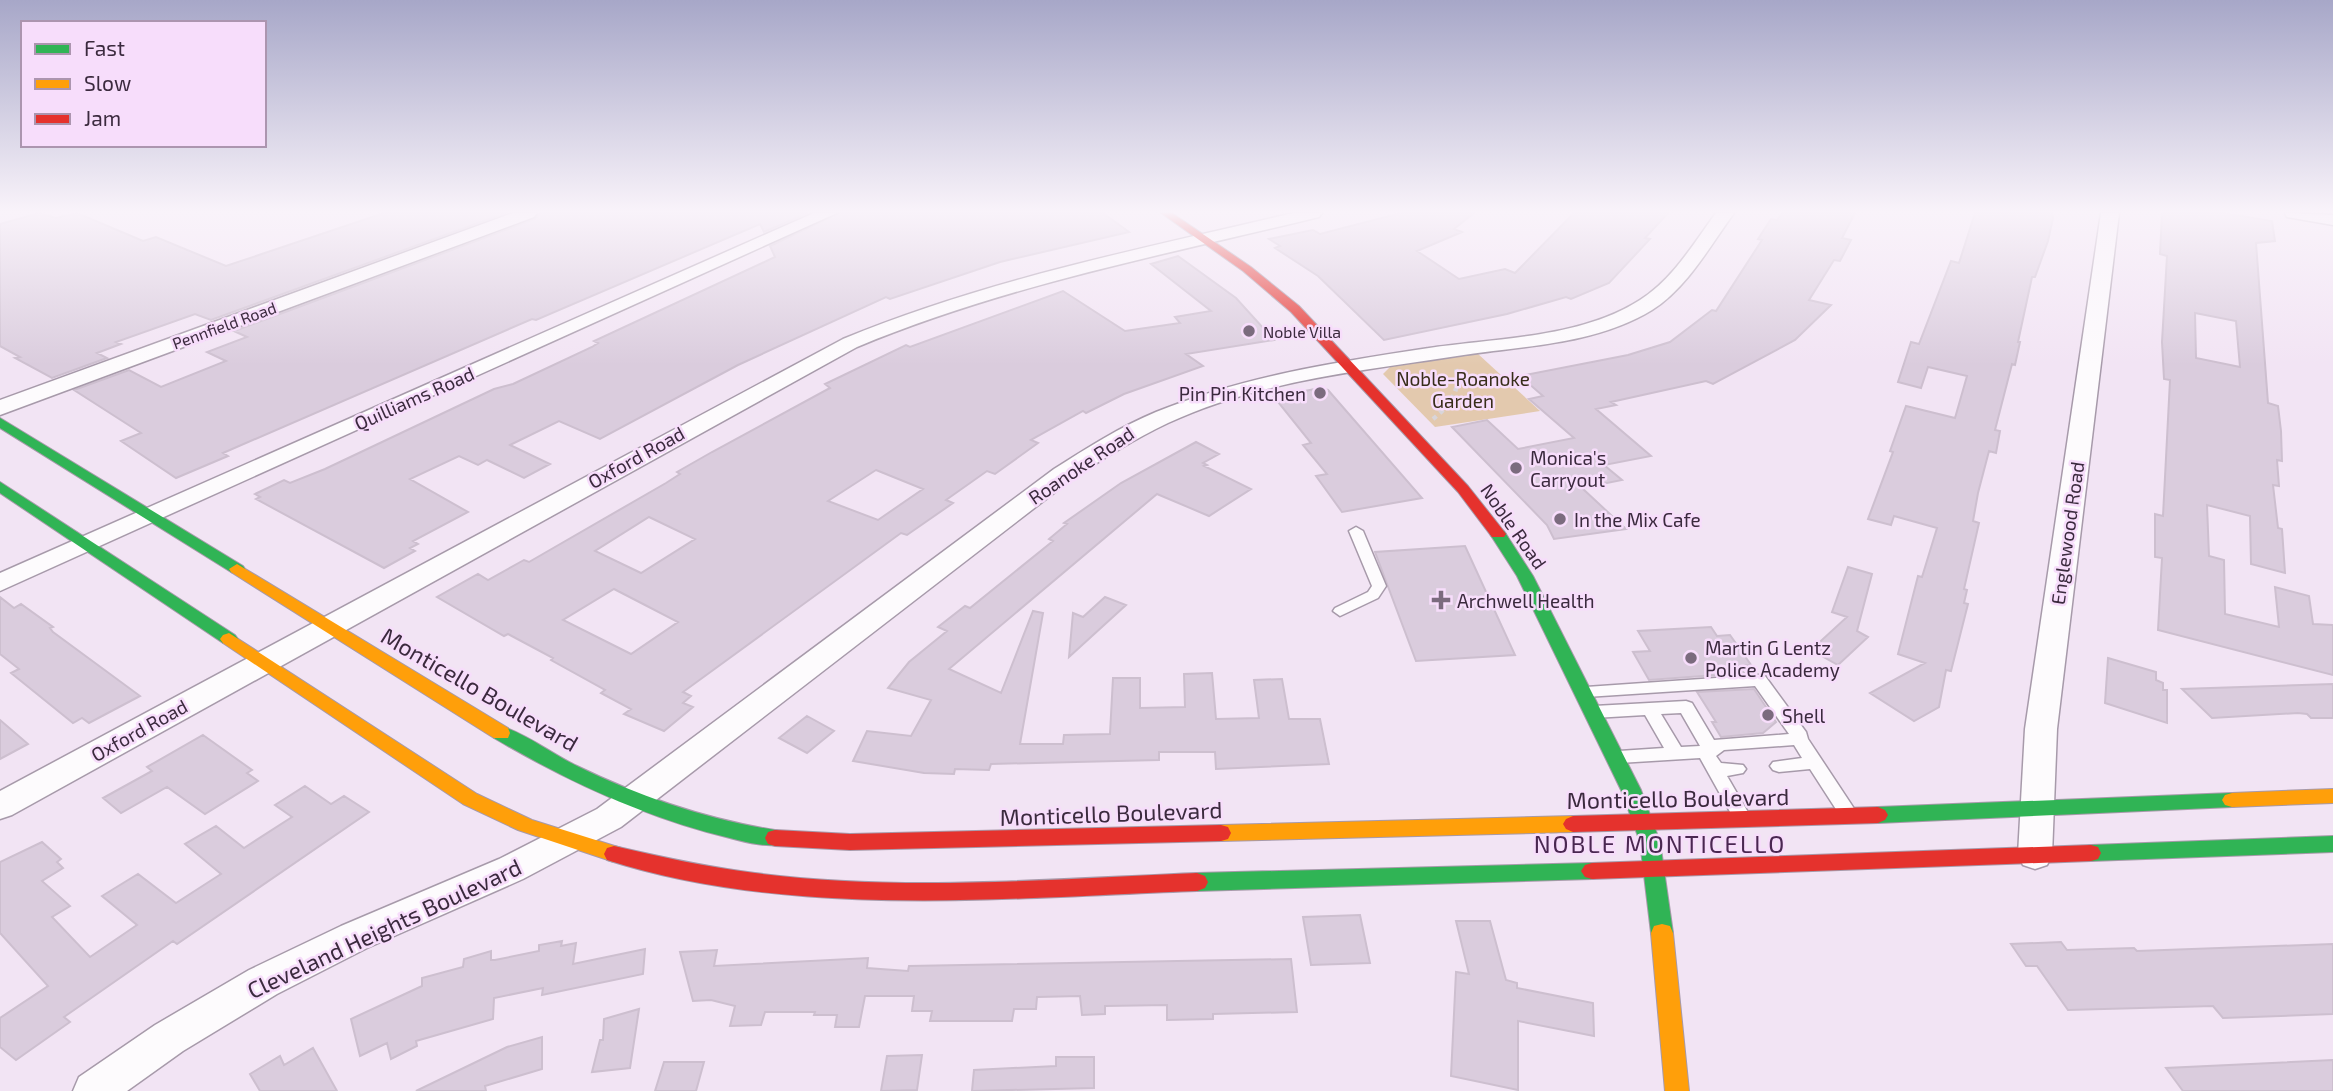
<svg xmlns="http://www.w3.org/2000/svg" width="2333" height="1091" font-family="'Exo 2',sans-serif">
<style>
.green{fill:#e3c9ae}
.building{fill:#daccdd;stroke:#cdbfcf;stroke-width:2;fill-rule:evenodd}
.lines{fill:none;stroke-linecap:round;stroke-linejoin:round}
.lane-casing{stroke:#a79aaa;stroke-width:3}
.street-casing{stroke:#a79aaa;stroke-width:3}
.fast-casing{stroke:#a79aaa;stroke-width:2}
.slow-casing{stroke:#a79aaa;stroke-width:2}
.jam-casing{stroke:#a79aaa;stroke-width:2}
.path{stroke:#d9d5da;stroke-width:4.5;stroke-dasharray:4.5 4.5;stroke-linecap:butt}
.lane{fill:#fdfbfd;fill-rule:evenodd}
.street{fill:#fdfbfd;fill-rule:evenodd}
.fast{fill:#30b455;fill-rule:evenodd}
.slow{fill:#ff9f0a;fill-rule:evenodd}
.jam{fill:#e5322d;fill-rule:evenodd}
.poi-dot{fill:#7b6b7e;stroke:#f7ddfb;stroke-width:2.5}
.labels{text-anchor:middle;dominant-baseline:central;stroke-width:5;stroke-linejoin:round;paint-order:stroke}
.far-street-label{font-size:16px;fill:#3b2a3e;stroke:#f7ddfb}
.far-poi-label{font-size:16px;fill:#3b2a3e;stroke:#f7ddfb;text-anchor:start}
.park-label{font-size:19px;fill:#382d1a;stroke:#f7ddfb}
.poi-label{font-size:19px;fill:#3b2a3e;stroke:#f7ddfb;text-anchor:start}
.street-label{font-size:19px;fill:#3b2a3e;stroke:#f7ddfb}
.near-street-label{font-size:23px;fill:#3b2a3e;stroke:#f7ddfb}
.near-neighbourhood-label{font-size:24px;letter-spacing:2px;fill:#4a2751;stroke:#f7ddfb}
</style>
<rect width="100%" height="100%" fill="#f2e4f4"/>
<path class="green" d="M1477 353 1540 411 1435 427 1383 374 1390 367Z"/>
<path class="building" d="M39 213 56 218 77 213 143 241 156 237 226 266 384 213H506L211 320 195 314 116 342 121 344 97 353 107 358 52 378 15 358 20 357 0 346V224Z
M540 213H808L764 232 760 224 536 320 532 319 223 453 228 456 176 478 121 441 141 433 74 390 129 370 161 387 226 361 207 352 247 337 234 331 535 219Z
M839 213H1103L1129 232 1000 262 890 299 886 297 738 365 600 439 559 421 510 445 550 464 524 478 487 460 478 465 459 456 410 479 468 512 413 541 418 544 410 548 415 551 384 568 256 499 260 497 255 494 284 480 290 483 325 469 494 389 513 384 592 347 598 343 594 341 775 257 770 246Z
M1401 213H1474L1454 229 1462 232 1417 251 1459 279 1505 269 1515 273 1574 213H1668L1645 238 1650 239 1609 283 1571 299 1566 297 1507 314 1384 340 1318 276 1275 248 1280 246 1269 239 1313 230 1320 234Z
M1782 213H1855L1842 238 1851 240 1840 261 1834 260 1809 300 1831 305 1795 340 1713 384 1706 381 1611 402 1616 405 1596 409 1651 456 1604 465 1622 480 1582 488 1626 529 1554 539 1547 525 1452 427 1487 420 1518 449 1574 438 1529 399 1543 396 1520 376 1628 355 1670 342 1712 310 1716 311 1762 240 1758 239 1771 219 1777 220Z
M1975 213H2052L2053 218 2048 241 2035 277H2032L2018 342H2020L2015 365 2012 364 1995 430 2000 431 1996 453 1989 451 1978 493 1973 521 1979 523 1964 589 1967 590 1964 603 1968 604 1951 671 1946 670 1939 707 1914 721 1870 693 1925 663 1898 654 1918 576 1922 577 1937 528 1894 516 1891 525 1868 519 1893 452 1890 451 1906 406 1955 418 1967 376 1928 367 1921 388 1898 382 1911 342 1919 344 1951 261 1959 263Z
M2162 213H2223L2272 221 2275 241 2256 243 2268 403 2278 406 2281 431 2282 461 2277 460 2279 486 2273 485 2278 528 2282 529 2285 573 2251 564 2250 516 2207 505 2209 556 2224 560 2225 614 2279 627 2275 587 2309 596 2313 624 2333 625V675L2158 630 2162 558 2155 557V514L2163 516 2170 380 2164 379 2162 342 2167 256 2160 254ZM2195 313 2236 321 2240 367 2196 358Z
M1178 256 1236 298 1274 340 1186 354 1203 366 1124 394 1086 413 1083 411 1031 440 1038 443 995 474 987 471 946 500 953 503 907 535 901 533 683 692 691 696 683 703 693 707 664 731 624 714 631 709 601 693 605 690 551 660 553 658 508 634 504 636 437 597 478 574 488 580 524 560 529 562 666 483 680 474 677 472 712 452 830 388 825 384 906 345 910 347 1063 291 1125 331 1180 323 1175 317 1211 311 1151 264ZM876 470 923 489 878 520 828 501ZM649 517 695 539 641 573 595 551ZM614 589 645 605 678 622 631 654 563 620Z
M1320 388 1328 390 1422 498 1342 512 1316 476 1327 474 1303 445 1311 443 1274 397Z
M1196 442 1219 454 1203 463 1207 465 1204 466 1251 489 1209 516 1157 494 949 669 1001 693 1033 611 1043 613 1020 744H1063L1064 735 1110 734 1113 678H1140V708L1185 707 1184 674 1212 673 1216 719 1259 718 1254 680 1282 679 1289 719H1320L1329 764 1216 769 1215 752H1159V760L991 764 989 770 955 769 954 774 924 773 853 761 867 731 911 736 931 700 888 688 909 662 947 631 938 627 965 606 970 608 1053 541 1049 539 1067 524 1064 523 1121 483Z
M1465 546 1515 655 1416 661 1375 552Z
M1848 567 1872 574 1857 631 1868 637 1838 665 1811 650 1847 617 1832 612Z
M0 597 14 608 21 604 53 627 50 628 53 632 140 696 89 723 82 718 73 723 11 673 19 669 0 654Z
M1105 597 1126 605 1069 657 1073 613 1083 617Z
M1711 627 1717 636 1730 635 1751 665 1738 666 1744 673 1649 680 1633 652 1650 651 1638 631Z
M2108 658 2156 672V680L2163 683V690H2167V723L2105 703Z
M2333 684V718H2311L2307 714 2298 713 2212 718 2182 689Z
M1754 689 1776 722 1763 733 1721 737 1712 722H1716L1697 692Z
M807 716 834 731 807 753 779 738Z
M0 720 28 744 0 759Z
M203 735 252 770 247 773 258 781 205 814 167 787 121 813 103 798 152 771 147 767Z
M305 786 331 804 344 796 369 812 177 944 173 941 64 1017 70 1022 16 1060 0 1047V1018L48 986 0 933V862L42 842 61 859 57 862 63 868 42 881 70 906 52 917 90 957 137 925 102 896 138 874 176 903 221 874 185 844 216 826 244 848 292 817 275 805Z
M1360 915 1370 963 1311 965 1303 917Z
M1456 921H1490L1506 980 1517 983V988L1593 1003 1594 1036 1518 1021V1090L1451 1076 1456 972 1469 974Z
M562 941 561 946 576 943 573 964 645 949 643 974 542 995 543 988 494 998 493 1019 416 1041 417 1046 391 1059 387 1043 360 1056 351 1019 422 986V978L463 967 464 959 491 951V960H495L539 951V945Z
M2061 942 2067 950 2134 948 2137 951 2333 944V1014L2223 1018 2213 1006 2068 1010 2037 966H2026L2011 944Z
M717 950 714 966 868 958 867 968 908 971 909 966 1291 959 1297 1012 1213 1014V1019L1167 1020V1005L1105 1006V1014L1082 1015 1080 996 1037 997 1036 1009H1014L1012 1021H930L932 1011H912L914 996H865L859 1027H835L837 1015H814L815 1012H765L761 1025 730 1026 735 1006 711 1000 693 1001 680 952Z
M639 1009 630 1068 592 1072 600 1040H603L604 1019Z
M542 1037V1069L485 1086 486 1091H416L507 1047Z
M313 1048 337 1091H260L250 1074 280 1056 284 1065Z
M922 1055 917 1090 881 1091 887 1056Z
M1056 1057H1094V1088L972 1091 974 1070 1056 1066Z
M2333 1060V1091H2183L2166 1068Z
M664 1062H704L696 1091H655Z"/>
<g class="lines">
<defs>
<path id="lane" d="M1356 527 1363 531 1386 586 1378 598 1340 616 1333 611 1335 608 1368 592 1372 586 1349 531Z
M1759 675 1765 676 1806 732 1808 739 1853 807 1856 812 1853 817 1847 819 1841 817 1810 769 1779 772 1773 770 1770 766 1773 762 1802 758 1794 745 1724 750 1716 756 1721 763 1743 765 1746 769 1743 773 1727 776 1749 814 1746 819 1740 821 1734 819 1700 758 1619 763 1613 761 1610 757 1613 753 1619 751 1664 748 1645 715 1594 718 1588 716 1586 712 1588 708 1594 706 1686 701 1692 703 1714 740 1789 734 1755 686 1586 697 1580 696 1578 692 1580 688 1586 687ZM1681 713 1700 746 1681 747 1661 714Z"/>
<path id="street" d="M513 213H537L534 217 0 415V400Z
M814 213H837L0 591V573Z
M1293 213H1322L1319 217C1163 255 1006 285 857 347L12 815 0 819V791L843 339C988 279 1141 249 1293 213Z
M1716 213H1734C1710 246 1687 288 1652 310 1595 345 1521 346 1457 356 1360 371 1258 381 1168 423 1134 439 1103 459 1072 479L621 827 523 879 367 948 277 994 183 1051 127 1091H73L79 1077 155 1025 249 970 341 926 499 859 597 809 1054 469C1087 448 1120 427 1156 412 1244 376 1337 362 1429 348 1497 338 1581 338 1640 300 1673 279 1694 243 1716 213Z
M2101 213H2119L2057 729 2052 855 2047 865 2035 869 2023 865 2018 855 2025 729Z
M2285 213 2333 215V225L2287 217Z"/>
<path id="fast" d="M0 418 243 566 245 569 237 574 231 572 0 428Z
M0 482 235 635 238 639 235 643H223L0 493Z
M1498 529 1504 531 1533 576 1641 790 1660 842 1673 933 1670 940 1662 942 1654 940 1651 933 1640 842 1621 790 1517 576 1490 534Z
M501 726C527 734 552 754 577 766 641 797 705 819 775 830L782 832 785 838 782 844C767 848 745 842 730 838 646 818 569 782 494 738L492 733 494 728Z
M2232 793 2239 795 2242 800 2239 805 2232 807 1878 823 1871 820 1868 815 1871 810 1878 807Z
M2333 836V852L2091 861 2084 859 2081 853 2084 847 2091 845Z
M1592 863 1599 865 1603 871 1599 877 1592 879 1197 891 1189 888 1186 882 1189 876 1197 873Z"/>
<path id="slow" d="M237 564 508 728 510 733 508 738H494L231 572 229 569Z
M229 633 477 794 532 820 621 848 624 854 621 860 614 862 518 830 463 804 223 643 220 639 223 635Z
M2333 789V803L2232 807 2225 805 2222 800 2225 795 2232 793Z
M1573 816 1580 819 1583 824 1580 829 1573 832 1221 841 1214 839 1211 833 1214 827 1221 825Z
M1662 924 1670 926 1673 933 1689 1091H1665L1651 933 1654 926Z"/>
<path id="jam" d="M1161 213H1172L1251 267 1299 306 1468 486 1506 534 1504 537H1492L1458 492 1291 312 1243 271Z
M1878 807 1885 810 1888 815 1885 820 1878 823 1573 832 1566 829 1563 824 1566 819 1573 816Z
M1221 825 1228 827 1231 833 1228 839 1221 841 850 850 775 846 768 844 765 838 768 832 775 830 850 834Z
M2091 845 2098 847 2101 853 2098 859 2091 861 1592 879 1585 877 1581 871 1585 865 1592 863Z
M614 846C661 857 707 867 755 873 901 892 1051 879 1197 873L1205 876 1208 882 1205 888 1197 891C1007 898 790 919 607 860L604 854 607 848Z"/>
</defs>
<use href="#lane" class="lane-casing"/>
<use href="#street" class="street-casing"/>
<use href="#fast" class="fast-casing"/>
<use href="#slow" class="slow-casing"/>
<use href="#jam" class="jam-casing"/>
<path class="path" d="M1433 419C1448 407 1462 390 1456 369"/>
<use href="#lane" class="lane"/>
<use href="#street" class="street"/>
<use href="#fast" class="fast"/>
<use href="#slow" class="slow"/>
<use href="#jam" class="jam"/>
</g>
<linearGradient id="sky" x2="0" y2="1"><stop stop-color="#a7a7c8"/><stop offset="0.58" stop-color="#f9f3fa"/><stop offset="1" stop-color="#f9f3fa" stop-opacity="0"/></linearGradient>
<rect width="2333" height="365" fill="url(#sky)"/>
<g class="poi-dot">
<circle cx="1249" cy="331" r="7"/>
<circle cx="1320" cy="393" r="7"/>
<circle cx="1516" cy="468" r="7"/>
<circle cx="1560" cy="519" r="7"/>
<path d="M1437.5 589.5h7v7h7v7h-7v7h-7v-7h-7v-7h7z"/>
<circle cx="1691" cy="658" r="7"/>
<circle cx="1768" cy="715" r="7"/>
</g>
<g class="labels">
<g class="far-street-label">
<text transform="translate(224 325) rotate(-20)">Pennfield Road</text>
</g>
<g class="far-poi-label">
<text x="1263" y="331">Noble Villa</text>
</g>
<g class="park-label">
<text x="1463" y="378">Noble-Roanoke<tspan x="1463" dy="22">Garden</tspan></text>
</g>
<g class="poi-label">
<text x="1306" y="393" text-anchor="end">Pin Pin Kitchen</text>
<text x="1530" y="457">Monica's<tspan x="1530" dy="22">Carryout</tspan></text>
<text x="1574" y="519">In the Mix Cafe</text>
<text x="1457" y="600">Archwell Health</text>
<text x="1705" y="647">Martin G Lentz<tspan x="1705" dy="22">Police Academy</tspan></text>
<text x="1782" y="715">Shell</text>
</g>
<g class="street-label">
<text transform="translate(414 398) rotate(-24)">Quilliams Road</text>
<text transform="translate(636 457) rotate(-29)">Oxford Road</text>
<text transform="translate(1081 465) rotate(-34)">Roanoke Road</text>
<text transform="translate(1514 526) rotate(55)">Noble Road</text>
<text transform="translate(2067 533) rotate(-82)">Englewood Road</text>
<text transform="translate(139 730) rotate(-29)">Oxford Road</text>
</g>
<g class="near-street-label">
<text transform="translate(480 689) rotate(30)">Monticello Boulevard</text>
<text transform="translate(1678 798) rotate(-1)">Monticello Boulevard</text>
<text transform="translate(1111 813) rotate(-2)">Monticello Boulevard</text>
<text transform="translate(384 928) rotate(-25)">Cleveland Heights Boulevard</text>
</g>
<g class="near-neighbourhood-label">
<text x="1660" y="843">NOBLE MONTICELLO</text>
</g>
</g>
<rect x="21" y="21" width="245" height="126" fill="#f7ddfb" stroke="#ac95af" stroke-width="2"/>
<rect x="35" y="44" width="35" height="10" fill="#30b455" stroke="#ac95af" stroke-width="2"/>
<text x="84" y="56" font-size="21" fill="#3b2a3e">Fast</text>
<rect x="35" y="79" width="35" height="10" fill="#ff9f0a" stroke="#ac95af" stroke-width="2"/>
<text x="84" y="91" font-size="21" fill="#3b2a3e">Slow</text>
<rect x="35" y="114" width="35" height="10" fill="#e5322d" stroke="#ac95af" stroke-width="2"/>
<text x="84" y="126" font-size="21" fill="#3b2a3e">Jam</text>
</svg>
